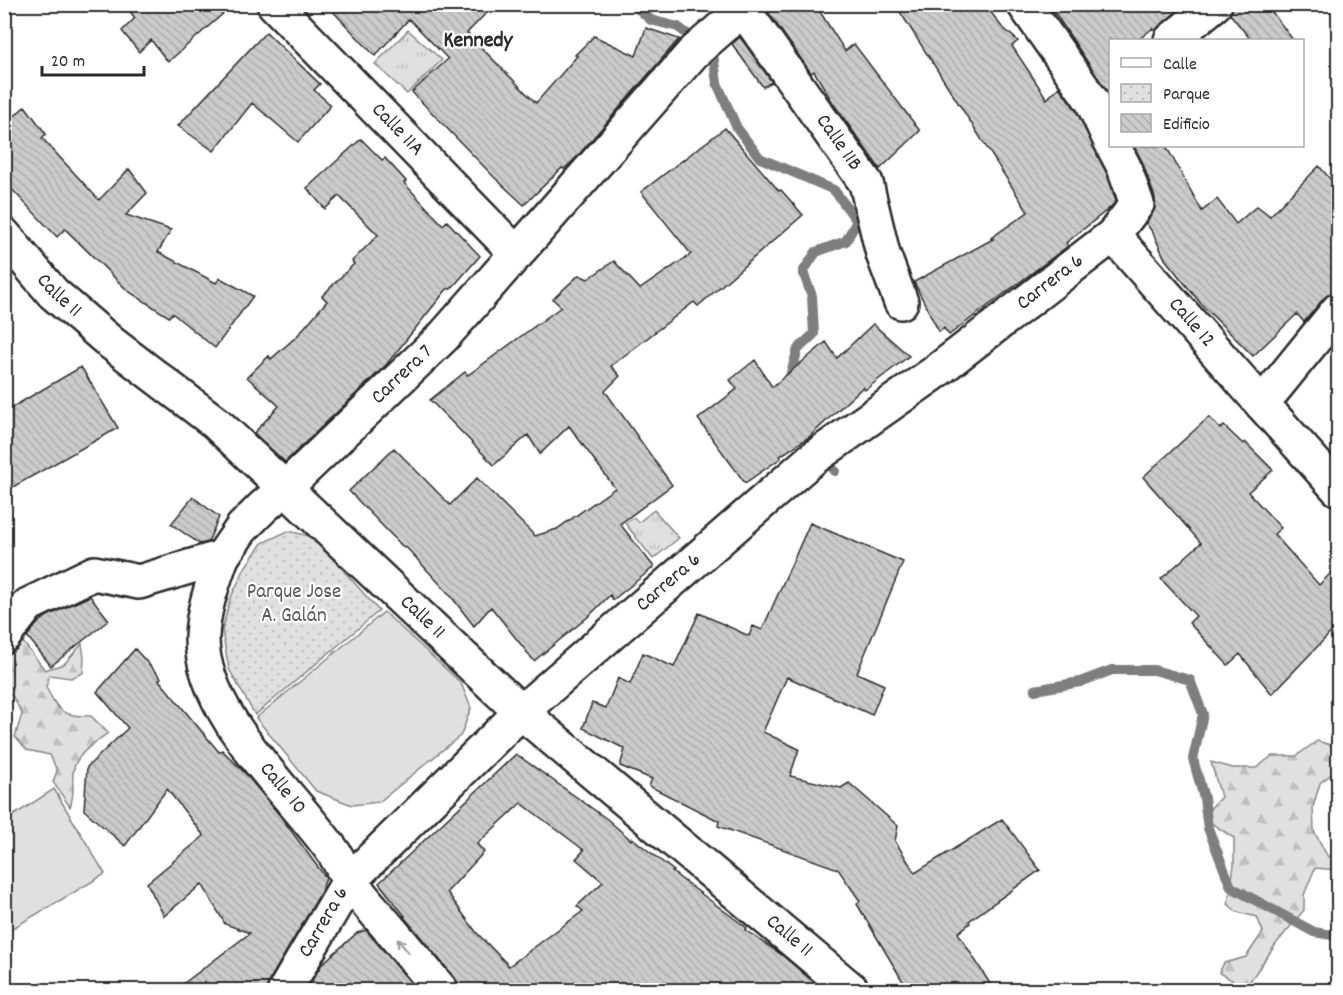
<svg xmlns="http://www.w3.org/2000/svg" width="1343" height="995" font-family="Dekko,sans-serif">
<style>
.grass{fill:url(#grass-tufts);stroke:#868686;stroke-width:1.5}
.forest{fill:url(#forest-firs);stroke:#868686;stroke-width:1.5}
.park{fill:url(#park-dots);stroke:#868686;stroke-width:1.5}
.pitch{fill:#e0e0e0;stroke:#868686;stroke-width:1.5}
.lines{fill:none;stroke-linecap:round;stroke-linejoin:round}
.stream{stroke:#7e7e7e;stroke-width:10}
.building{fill:url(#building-back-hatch);stroke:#2b2b2b;stroke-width:1.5;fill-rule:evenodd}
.street-casing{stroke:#2b2b2b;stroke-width:38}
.secondary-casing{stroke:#2b2b2b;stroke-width:38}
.street{stroke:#fff;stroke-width:33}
.secondary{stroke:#fff;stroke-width:33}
.oneway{stroke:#a0a0a0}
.labels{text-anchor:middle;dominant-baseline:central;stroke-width:4.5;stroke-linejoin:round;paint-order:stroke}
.street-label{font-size:21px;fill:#2b2b2b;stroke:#fff}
.park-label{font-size:21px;fill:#585858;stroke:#fff}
.neighbourhood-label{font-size:22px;font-weight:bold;fill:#2b2b2b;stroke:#fff}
</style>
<defs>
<pattern id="grass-tufts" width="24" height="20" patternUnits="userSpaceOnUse" patternTransform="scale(1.5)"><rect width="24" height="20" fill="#e0e0e0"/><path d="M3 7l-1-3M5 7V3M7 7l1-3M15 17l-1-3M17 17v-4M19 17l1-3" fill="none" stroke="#c0c0c0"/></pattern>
<pattern id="forest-firs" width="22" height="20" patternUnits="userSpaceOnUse" patternTransform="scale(1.5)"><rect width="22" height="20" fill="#e0e0e0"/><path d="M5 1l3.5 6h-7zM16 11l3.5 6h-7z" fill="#c0c0c0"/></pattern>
<pattern id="park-dots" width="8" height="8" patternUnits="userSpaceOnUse" patternTransform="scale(1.5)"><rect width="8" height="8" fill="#e0e0e0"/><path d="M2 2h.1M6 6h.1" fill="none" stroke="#c0c0c0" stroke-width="1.8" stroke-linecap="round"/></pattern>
<pattern id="building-back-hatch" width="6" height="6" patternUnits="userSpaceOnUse" patternTransform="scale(1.5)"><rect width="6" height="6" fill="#cbcbcb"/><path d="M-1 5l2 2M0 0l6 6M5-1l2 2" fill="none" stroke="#aeaeae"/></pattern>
</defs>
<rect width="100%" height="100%" fill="#fff"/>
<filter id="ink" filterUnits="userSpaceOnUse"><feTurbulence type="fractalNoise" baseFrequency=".0167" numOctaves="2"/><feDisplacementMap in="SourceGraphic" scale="12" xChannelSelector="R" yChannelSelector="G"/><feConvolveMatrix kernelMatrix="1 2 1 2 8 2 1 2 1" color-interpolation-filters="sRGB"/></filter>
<g filter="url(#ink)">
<path class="grass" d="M408 30 442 60 407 94 375 64Z
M654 510 679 538 653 559 625 523 633 518 639 522Z"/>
<path class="forest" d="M23 642 45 670 64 664 82 644 84 658 83 673 71 678 49 675 46 687C59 713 62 716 91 716L108 733C95 743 75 754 73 773 72 786 75 794 70 807L53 782 57 771 50 755 27 750 15 737 22 714 13 697 5 690 4 657 8 648Z
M1317 741 1338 747V769L1320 783 1313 807 1314 831 1328 857 1338 852V870L1315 868 1304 895V910L1276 944 1248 984H1239L1219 973 1224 963 1246 957 1263 932 1257 917 1237 912 1228 904 1234 865V838L1202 817 1221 797 1211 762 1233 768H1256L1272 756H1296Z"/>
<path class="park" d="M288 531 310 536 330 555 379 611 255 715 229 669 222 631 230 599 246 566 262 543Z"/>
<path class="pitch" d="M384 612 461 683 471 708 461 735 379 802 352 805 316 791 256 718Z
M54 789 105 874 8 931 4 926 5 821Z"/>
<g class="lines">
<path class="stream" d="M633 4 651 20 678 27 713 54 717 83 737 128 760 158 834 190 857 221 846 241 816 252 803 272 812 296 814 334 798 349 788 383
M800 426 835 471
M1035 690 1080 682 1112 670H1154L1190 680 1203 714 1193 759 1204 798 1208 828 1231 887 1314 932 1338 936"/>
</g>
<path class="building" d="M124 4H234L168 62 151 40 139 52 122 31 135 18Z
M326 4H495L467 33 536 103 577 56 575 55 594 36 636 56 646 28 679 39 575 159 564 169 562 168 524 205 494 177 412 92 448 59 409 19 375 56Z
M778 4H815L845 51 854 44 920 131 880 169 833 103 814 71 811 73 768 12Z
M895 4H985L1001 26 1018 41 1012 46 1047 99 1059 87 1076 110 1107 174 1116 201 1111 207 1066 243 1068 246 949 335 944 328 939 332 914 282 993 239 991 238 1028 212Z
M1049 4H1185L1155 31 1153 28 1138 40H1110V96Z
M1233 4H1266L1293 40H1251L1230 14Z
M266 32 320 84 314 90 331 105 298 142 252 103 214 151 178 126Z
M740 37 772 82 763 87 732 44Z
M25 106 46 134 42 138 99 200 129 169 147 193 126 215 171 230 158 252 216 283 220 278 253 296 215 348 172 313 169 317 128 291 65 229 57 237 4 181V126Z
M725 128 779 191 781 190 803 215 698 306 694 302 611 366 620 376 605 391 672 485 620 524 654 567 613 600 610 595 589 616 534 661 491 607 474 626 450 595 405 546 404 548 349 491 394 448 450 505 477 478 535 536 557 529 615 488 569 426 540 454 528 435 494 465 430 400 465 372 468 375 561 307 553 299 579 275 588 279 614 261 640 289 691 254 641 192Z
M361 139 382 160 385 158 406 181 404 183 443 225 447 221 480 256 451 289H447L386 365 285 462 254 433 279 406 247 377 269 356 271 359 297 336 327 301 322 296 354 264 352 261 378 235 339 196 325 209 307 188Z
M1134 146H1166L1202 211 1217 199 1236 224 1257 206 1270 216 1319 166 1338 188V292L1331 293 1324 298 1304 322 1297 314 1253 356 1202 305 1165 259 1153 233 1146 223 1155 208V198L1142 161Z
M873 324 909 356 865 390 863 387 809 437 780 456 781 458 745 483 698 419 737 389 730 380 755 360 772 387 826 342 837 358Z
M81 367 118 428 4 492V412Z
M1209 417 1220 429 1224 426 1243 444 1245 442 1273 470 1248 492 1281 528 1274 534 1319 585 1338 566V625L1272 694 1240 654 1228 665 1189 623 1196 616 1161 579 1201 543 1143 477Z
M193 497 219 517 208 542 200 544 171 524Z
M810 523 903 562 857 673 884 685 872 715 787 677 763 732 799 749 790 776 841 788 849 783 898 826 895 841 915 873 1002 819 1040 870 969 921 970 923 958 933 994 990H908L857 904 860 901 838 869 718 826 719 821 649 786 652 779 620 766 625 749 583 728 592 703 606 708 618 678 630 684 643 653 674 667 699 613 749 636 753 626 762 630Z
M90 596 109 620 51 666 27 636 38 623 49 615Z
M135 649 161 678 159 680 219 752 222 750 246 774 281 817 326 878 320 894 269 981 266 990H175L250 933 225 924 202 884 164 916 147 883 204 836 167 789 125 846 84 810 87 767 128 728 97 692Z
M516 754 607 819 631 840 632 838 674 871 672 872 747 928 745 930 782 955 823 990H459L455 978 403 916H405L379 883ZM521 803 584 850 576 859 603 882 577 906 583 911 509 966 476 932 447 892 484 852 477 844Z
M366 930 417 990H306L322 964 357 933Z"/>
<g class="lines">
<defs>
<g id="street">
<path id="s1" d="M274 4 517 254"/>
<path id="s2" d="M737 4 745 12 866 183 883 254 901 302"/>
<path d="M1024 4 1092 101 1110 140"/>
<path d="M1171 40 1215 4"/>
<path id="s3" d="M4 235 53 293 110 342 216 423 521 712 852 990"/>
<path d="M1113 235 1137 204 1124 167 1113 146"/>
<path d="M1262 404 1338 489"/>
<path id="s4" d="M222 557C213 583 203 609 202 637 201 715 292 793 334 853 340 862 344 872 349 881"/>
<path id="s5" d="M4 636 28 605 94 573 139 582 222 557 242 528 263 507 285 488 443 337 693 53 733 18 745 12"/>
</g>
<g id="secondary">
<path d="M349 881 441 990"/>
<path id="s6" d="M285 990 349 881 521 712 812 459 933 374 1113 235 1262 404 1338 310"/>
</g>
</defs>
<use href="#street" class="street-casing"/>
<use href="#secondary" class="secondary-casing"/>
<use href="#street" class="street"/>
<use href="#secondary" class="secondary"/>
</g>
<defs><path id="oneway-shaft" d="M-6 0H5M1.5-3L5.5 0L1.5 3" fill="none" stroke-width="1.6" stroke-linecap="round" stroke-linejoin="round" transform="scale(1.5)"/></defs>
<use class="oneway" href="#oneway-shaft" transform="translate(403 946) rotate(-130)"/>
</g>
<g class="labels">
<g class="street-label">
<text stroke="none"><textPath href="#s1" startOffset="176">Calle 11A</textPath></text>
<text stroke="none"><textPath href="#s2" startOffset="172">Calle 11B</textPath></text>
<text stroke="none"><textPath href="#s6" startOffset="1050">Carrera 6</textPath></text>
<text stroke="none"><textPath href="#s3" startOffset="82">Calle 11</textPath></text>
<text stroke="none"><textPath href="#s6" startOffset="1246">Calle 12</textPath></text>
<text stroke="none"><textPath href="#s5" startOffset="502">Carrera 7</textPath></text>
<text stroke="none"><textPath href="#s6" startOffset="564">Carrera 6</textPath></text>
<text stroke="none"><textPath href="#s3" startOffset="568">Calle 11</textPath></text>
<text stroke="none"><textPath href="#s4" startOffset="258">Calle 10</textPath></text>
<text stroke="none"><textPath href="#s6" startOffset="78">Carrera 6</textPath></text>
<text stroke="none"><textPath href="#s3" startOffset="1054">Calle 11</textPath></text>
</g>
<g class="park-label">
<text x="294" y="593">Parque Jose<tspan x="294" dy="24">A. Galán</tspan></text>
</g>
<g class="neighbourhood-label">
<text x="478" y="41">Kennedy</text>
</g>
</g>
<rect width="1343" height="995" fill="none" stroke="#fff" stroke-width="24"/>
<rect x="12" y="12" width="1319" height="971" fill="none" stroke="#2b2b2b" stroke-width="2" filter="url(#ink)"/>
<rect x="1109" y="39" width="195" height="108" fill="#ffffff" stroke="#aaaaaa" stroke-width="1.5"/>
<rect x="1121" y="58" width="30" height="9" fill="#ffffff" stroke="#aaaaaa" stroke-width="1.5"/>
<text x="1163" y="69" font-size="18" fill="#2b2b2b">Calle</text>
<rect x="1121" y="84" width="30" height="18" fill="url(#park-dots)" stroke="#aaaaaa" stroke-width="1.5"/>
<text x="1163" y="99" font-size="18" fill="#2b2b2b">Parque</text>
<rect x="1121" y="114" width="30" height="18" fill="url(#building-back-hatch)" stroke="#aaaaaa" stroke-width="1.5"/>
<text x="1163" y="129" font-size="18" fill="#2b2b2b">Edificio</text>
<path d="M42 66v9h102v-9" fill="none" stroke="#2b2b2b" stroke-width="3"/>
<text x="51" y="66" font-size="18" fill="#2b2b2b" stroke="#ffffff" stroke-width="4.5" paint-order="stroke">20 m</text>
</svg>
